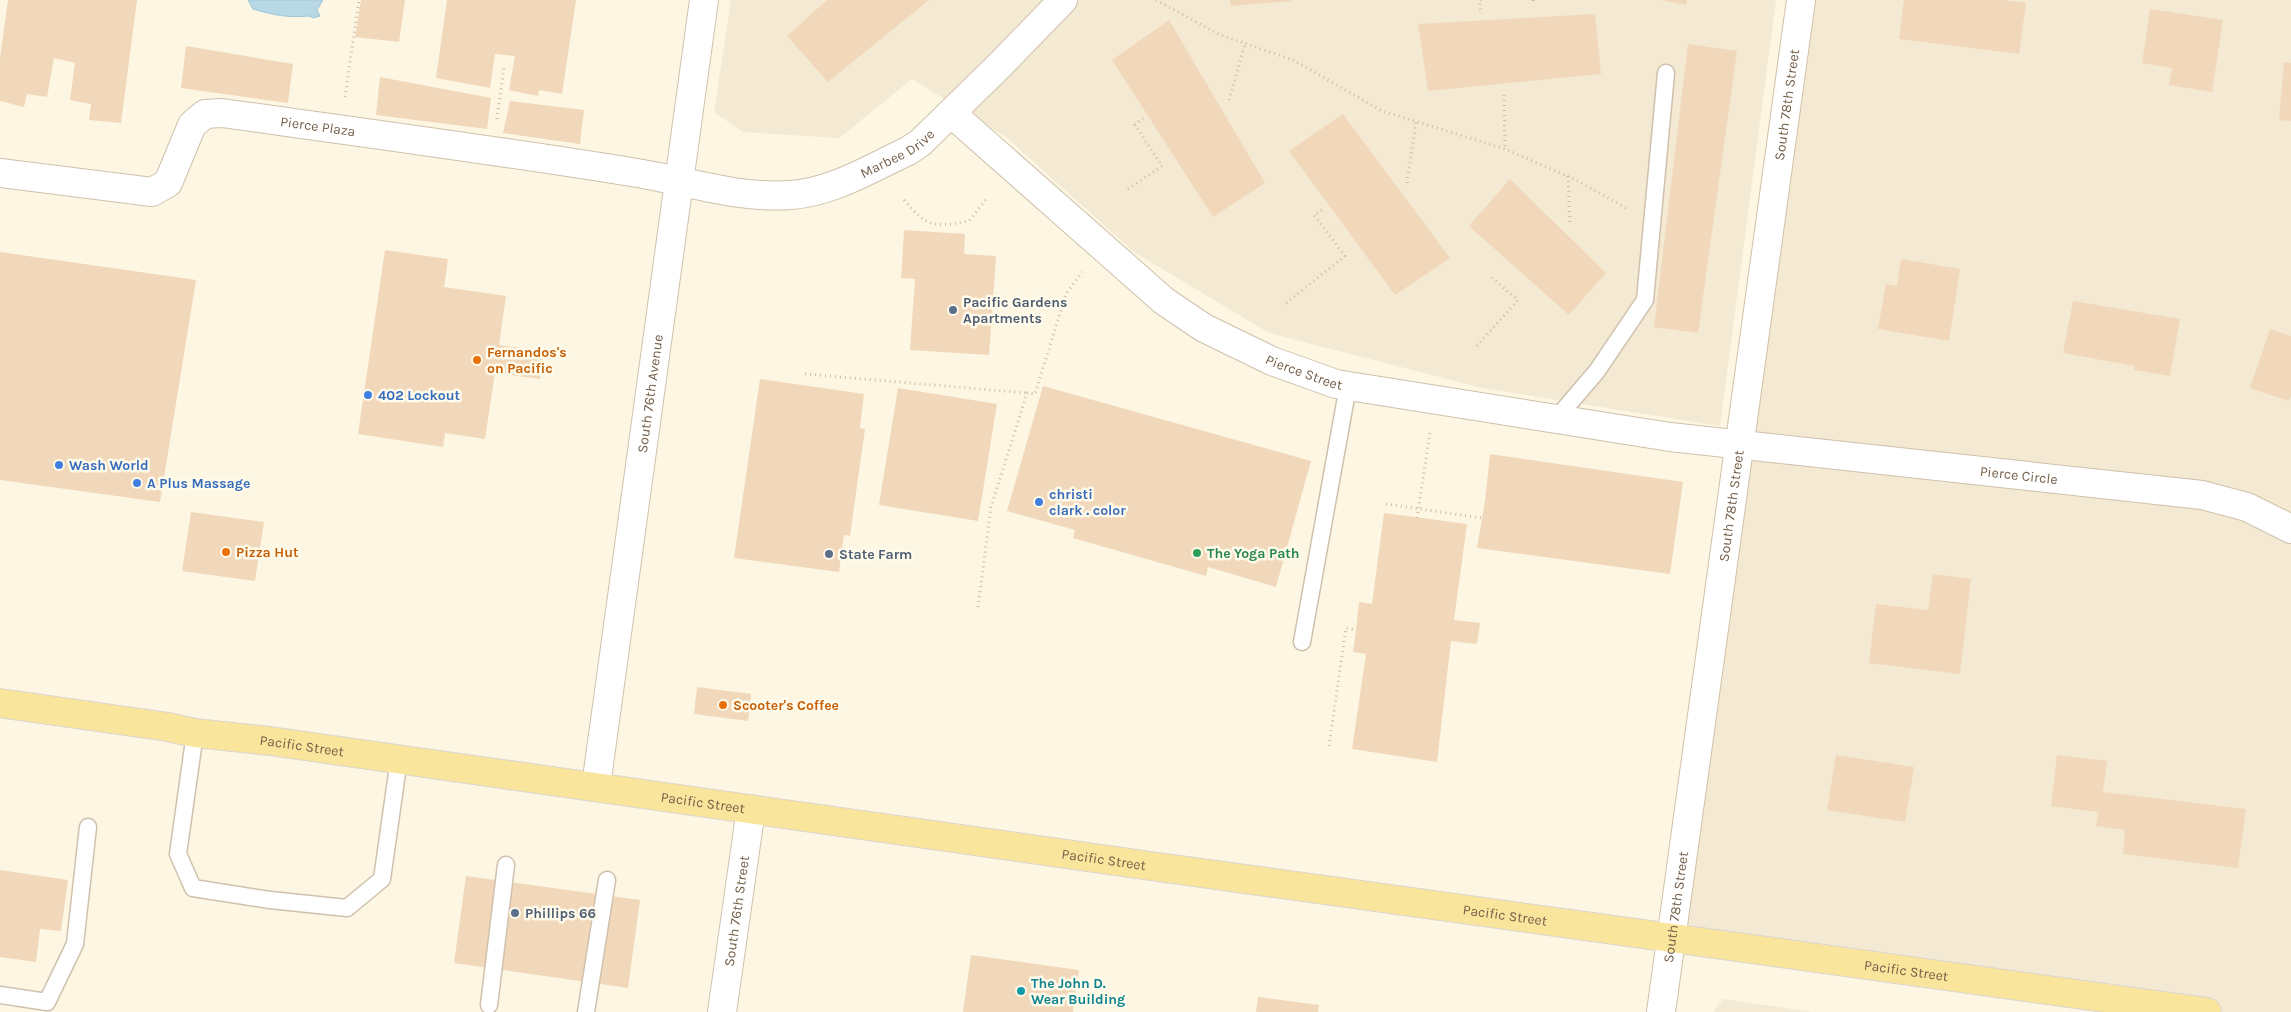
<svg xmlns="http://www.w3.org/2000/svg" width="2291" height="1012" font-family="Karla,sans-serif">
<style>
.residential{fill:#f4e9d2}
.water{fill:#b8d8e5;stroke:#9ec6d7}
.building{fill:#f1d8bb}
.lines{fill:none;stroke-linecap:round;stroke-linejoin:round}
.service-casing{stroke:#cfc1ad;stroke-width:19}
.minor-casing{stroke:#cfc1ad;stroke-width:30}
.secondary-casing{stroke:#d0c0a7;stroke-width:30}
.primary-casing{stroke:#dbd5d0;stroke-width:30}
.path{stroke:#d6bc9e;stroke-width:3;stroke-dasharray:1 4;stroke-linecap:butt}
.service{stroke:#fff;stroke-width:16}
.minor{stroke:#fff;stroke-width:28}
.secondary{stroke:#fff;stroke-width:28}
.primary{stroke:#fae59c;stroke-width:28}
.service-dot{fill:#5c6f8a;stroke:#fffaea;stroke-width:2}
.food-dot{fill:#e8710a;stroke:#fffaea;stroke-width:2}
.shop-dot{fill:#3f7fe0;stroke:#fffaea;stroke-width:2}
.leisure-dot{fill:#2e9e5b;stroke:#fffaea;stroke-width:2}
.culture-dot{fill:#0f9aa8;stroke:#fffaea;stroke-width:2}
.labels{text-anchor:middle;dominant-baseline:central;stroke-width:5;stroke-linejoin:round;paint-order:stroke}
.street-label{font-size:14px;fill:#745f49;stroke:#fffaea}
.service-label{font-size:14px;font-weight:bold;fill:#4e5e75;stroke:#fffaea;text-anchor:start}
.food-label{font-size:14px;font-weight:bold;fill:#c56008;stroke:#fffaea;text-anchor:start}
.shop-label{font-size:14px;font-weight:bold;fill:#366cbe;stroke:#fffaea;text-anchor:start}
.leisure-label{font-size:14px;font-weight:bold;fill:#27864d;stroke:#fffaea;text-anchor:start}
.culture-label{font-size:14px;font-weight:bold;fill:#0d838f;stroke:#fffaea;text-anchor:start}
</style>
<rect width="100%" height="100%" fill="#fcf6e3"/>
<path class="residential" d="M731 0H1776L1720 426 1482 388 1269 333 1134 252 1006 137 912 79 839 138 743 132 714 112Z
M1803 0H2291V1012H2190L1672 938Z
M1723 999 1813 1012H1713Z"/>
<path class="water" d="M248 0H323L317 10 320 16 313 18 309 16C288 18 273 15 253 9Z"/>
<path class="building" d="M8 0H137L121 123 89 120 91 104 70 100 75 63 54 58 47 97 27 94 24 107 0 101V58Z
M361 0H405L399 42 355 37Z
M447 0H576L562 94 539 90 538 96 509 90 515 56 495 54 490 88 436 78Z
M827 0H929L828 82 787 36Z
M1230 0H1291V1L1231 6Z
M1661 0H1687L1686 5Z
M1904 0H2002L2026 3 2019 54 1899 39Z
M2150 9 2223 20 2212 92 2169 85 2172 68 2142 63Z
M1595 14 1601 74 1428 91 1418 24Z
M1169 20 1265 183 1213 217 1112 60Z
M1688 44 1737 51 1698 333 1654 327Z
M186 46 293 64 288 103 181 88Z
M2284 62 2291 63V121L2279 120Z
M380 77 491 98 487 129 376 115Z
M510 101 584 110 580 144 503 133Z
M1343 114 1450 258 1395 295 1289 151Z
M1510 179 1606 273 1569 315 1469 226Z
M904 230 965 234 964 254 996 256 989 355 910 350 915 279 901 278Z
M385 250 448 259 444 287 506 296 499 345 544 351 540 379 495 373 485 439 445 433 443 447 358 434Z
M0 252 196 280 160 502 0 480Z
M1901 259 1960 269 1949 341 1878 329 1886 284 1897 286Z
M2073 301 2180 319 2170 376 2134 370V366L2063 353Z
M2270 329 2291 336V396L2289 401 2250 388Z
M760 379 864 394 860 428 865 429 850 536 844 535 839 572 734 558Z
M1043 386 1311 461 1276 587 1208 567 1206 576 1073 538 1075 530 1007 511Z
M898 388 997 404 978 521 879 505Z
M1490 454 1683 482 1670 574 1477 548 1485 501Z
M191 512 264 522 255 581 182 571Z
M1384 513 1467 524 1454 620 1480 623 1477 644 1451 641 1437 762 1352 749 1366 654 1353 652 1356 630 1359 602 1372 604Z
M1933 574 1971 579 1960 674 1869 663 1876 604 1928 610Z
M697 687 751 694 748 721 694 714Z
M1836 755 1914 767 1905 822 1827 810Z
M2057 755 2107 761 2103 792 2246 809 2238 868 2123 854 2125 830 2096 826 2098 812 2051 806Z
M0 870 68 880 61 931 40 929 36 962 0 957Z
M466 876 640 900 628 988 454 963Z
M971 955 1079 970 1073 1012H963Z
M1258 997 1319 1005 1318 1012H1256Z"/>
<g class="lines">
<defs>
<path id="service" d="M1556 419 1597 371 1645 300 1666 73
M1302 642 1348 386
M195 733 178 854 193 888 270 900 347 908 382 879 399 759
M0 995 47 1002 75 944 88 827
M489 1005 506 865
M586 1012 607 880"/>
<g id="minor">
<path id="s1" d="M951 113 1164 301 1204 328 1272 361 1336 384 1670 437 2202 495 2247 507 2291 529"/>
<path id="s2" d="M0 173 152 192 168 183 192 125 205 114 222 113C359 132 495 150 631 172 685 180 736 199 791 195 833 192 871 168 908 151L920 143 1000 65 1063 0"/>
<path id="s3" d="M596 786 704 0"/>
<path id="s4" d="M722 1012 751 809"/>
</g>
<g id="secondary">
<path id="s5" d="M1661 1012 1801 0"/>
</g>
<g id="primary">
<path id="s6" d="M0 703 168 727 195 733 270 741 1158 867 2207 1012"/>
</g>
</defs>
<use href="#service" class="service-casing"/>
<use href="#minor" class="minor-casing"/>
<use href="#secondary" class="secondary-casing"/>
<use href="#primary" class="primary-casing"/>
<path class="path" d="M1156 0 1218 34 1293 60 1382 111 1505 149 1576 180 1626 208
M1481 0 1479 1 1481 14
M1533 0V5
M1504 95 1505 149
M345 97 359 0
M1229 100 1245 44
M497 119 504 67
M1568 176 1570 225
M1407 183 1416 121
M1128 189 1162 166 1135 125 1143 118
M904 200C927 228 935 227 969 221L987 198
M1286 303 1345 256 1314 215 1322 210
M1477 346 1518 300 1489 275
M805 374 1027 393
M1386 504 1482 518
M1417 518 1430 432
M978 607 991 507 1027 393 1035 394 1066 294 1082 272
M1329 746 1346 628 1356 630"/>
<use href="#service" class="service"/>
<use href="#minor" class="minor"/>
<use href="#secondary" class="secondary"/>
<use href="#primary" class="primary"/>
</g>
<g class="service-dot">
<circle cx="953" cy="310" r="5"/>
<circle cx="829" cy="554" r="5"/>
<circle cx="515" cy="913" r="5"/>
</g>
<g class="food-dot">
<circle cx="477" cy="360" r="5"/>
<circle cx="226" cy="552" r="5"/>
<circle cx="723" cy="705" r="5"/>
</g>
<g class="shop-dot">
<circle cx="368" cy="395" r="5"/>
<circle cx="59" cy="465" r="5"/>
<circle cx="137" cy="483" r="5"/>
<circle cx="1039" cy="502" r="5"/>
</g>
<circle class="leisure-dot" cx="1197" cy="553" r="5"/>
<circle class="culture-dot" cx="1021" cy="991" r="5"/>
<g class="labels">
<g class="street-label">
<text stroke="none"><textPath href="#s5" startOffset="916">South 78th Street</textPath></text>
<text stroke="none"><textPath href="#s2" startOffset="365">Pierce Plaza</textPath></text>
<text stroke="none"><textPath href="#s2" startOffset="959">Marbee Drive</textPath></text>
<text stroke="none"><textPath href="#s1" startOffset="442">Pierce Street</textPath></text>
<text stroke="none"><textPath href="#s3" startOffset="396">South 76th Avenue</textPath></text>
<text stroke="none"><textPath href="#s1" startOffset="1165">Pierce Circle</textPath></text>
<text stroke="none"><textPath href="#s5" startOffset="511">South 78th Street</textPath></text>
<text stroke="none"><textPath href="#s6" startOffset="305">Pacific Street</textPath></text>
<text stroke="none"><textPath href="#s6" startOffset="710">Pacific Street</textPath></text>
<text stroke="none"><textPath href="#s6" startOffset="1115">Pacific Street</textPath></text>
<text stroke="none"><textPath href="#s5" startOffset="106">South 78th Street</textPath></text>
<text stroke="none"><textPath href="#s4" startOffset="102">South 76th Street</textPath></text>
<text stroke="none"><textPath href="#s6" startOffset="1520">Pacific Street</textPath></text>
<text stroke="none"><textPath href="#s6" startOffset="1925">Pacific Street</textPath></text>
</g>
<g class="service-label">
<text x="963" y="302">Pacific Gardens<tspan x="963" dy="16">Apartments</tspan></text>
<text x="839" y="554">State Farm</text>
<text x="525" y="913">Phillips 66</text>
</g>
<g class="food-label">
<text x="487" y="352">Fernandos's<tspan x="487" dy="16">on Pacific</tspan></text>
<text x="236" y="552">Pizza Hut</text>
<text x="733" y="705">Scooter's Coffee</text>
</g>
<g class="shop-label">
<text x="378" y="395">402 Lockout</text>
<text x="69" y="465">Wash World</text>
<text x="147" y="483">A Plus Massage</text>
<text x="1049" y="494">christi<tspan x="1049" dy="16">clark . color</tspan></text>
</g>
<g class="leisure-label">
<text x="1207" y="553">The Yoga Path</text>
</g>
<g class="culture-label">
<text x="1031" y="983">The John D.<tspan x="1031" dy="16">Wear Building</tspan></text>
</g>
</g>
</svg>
